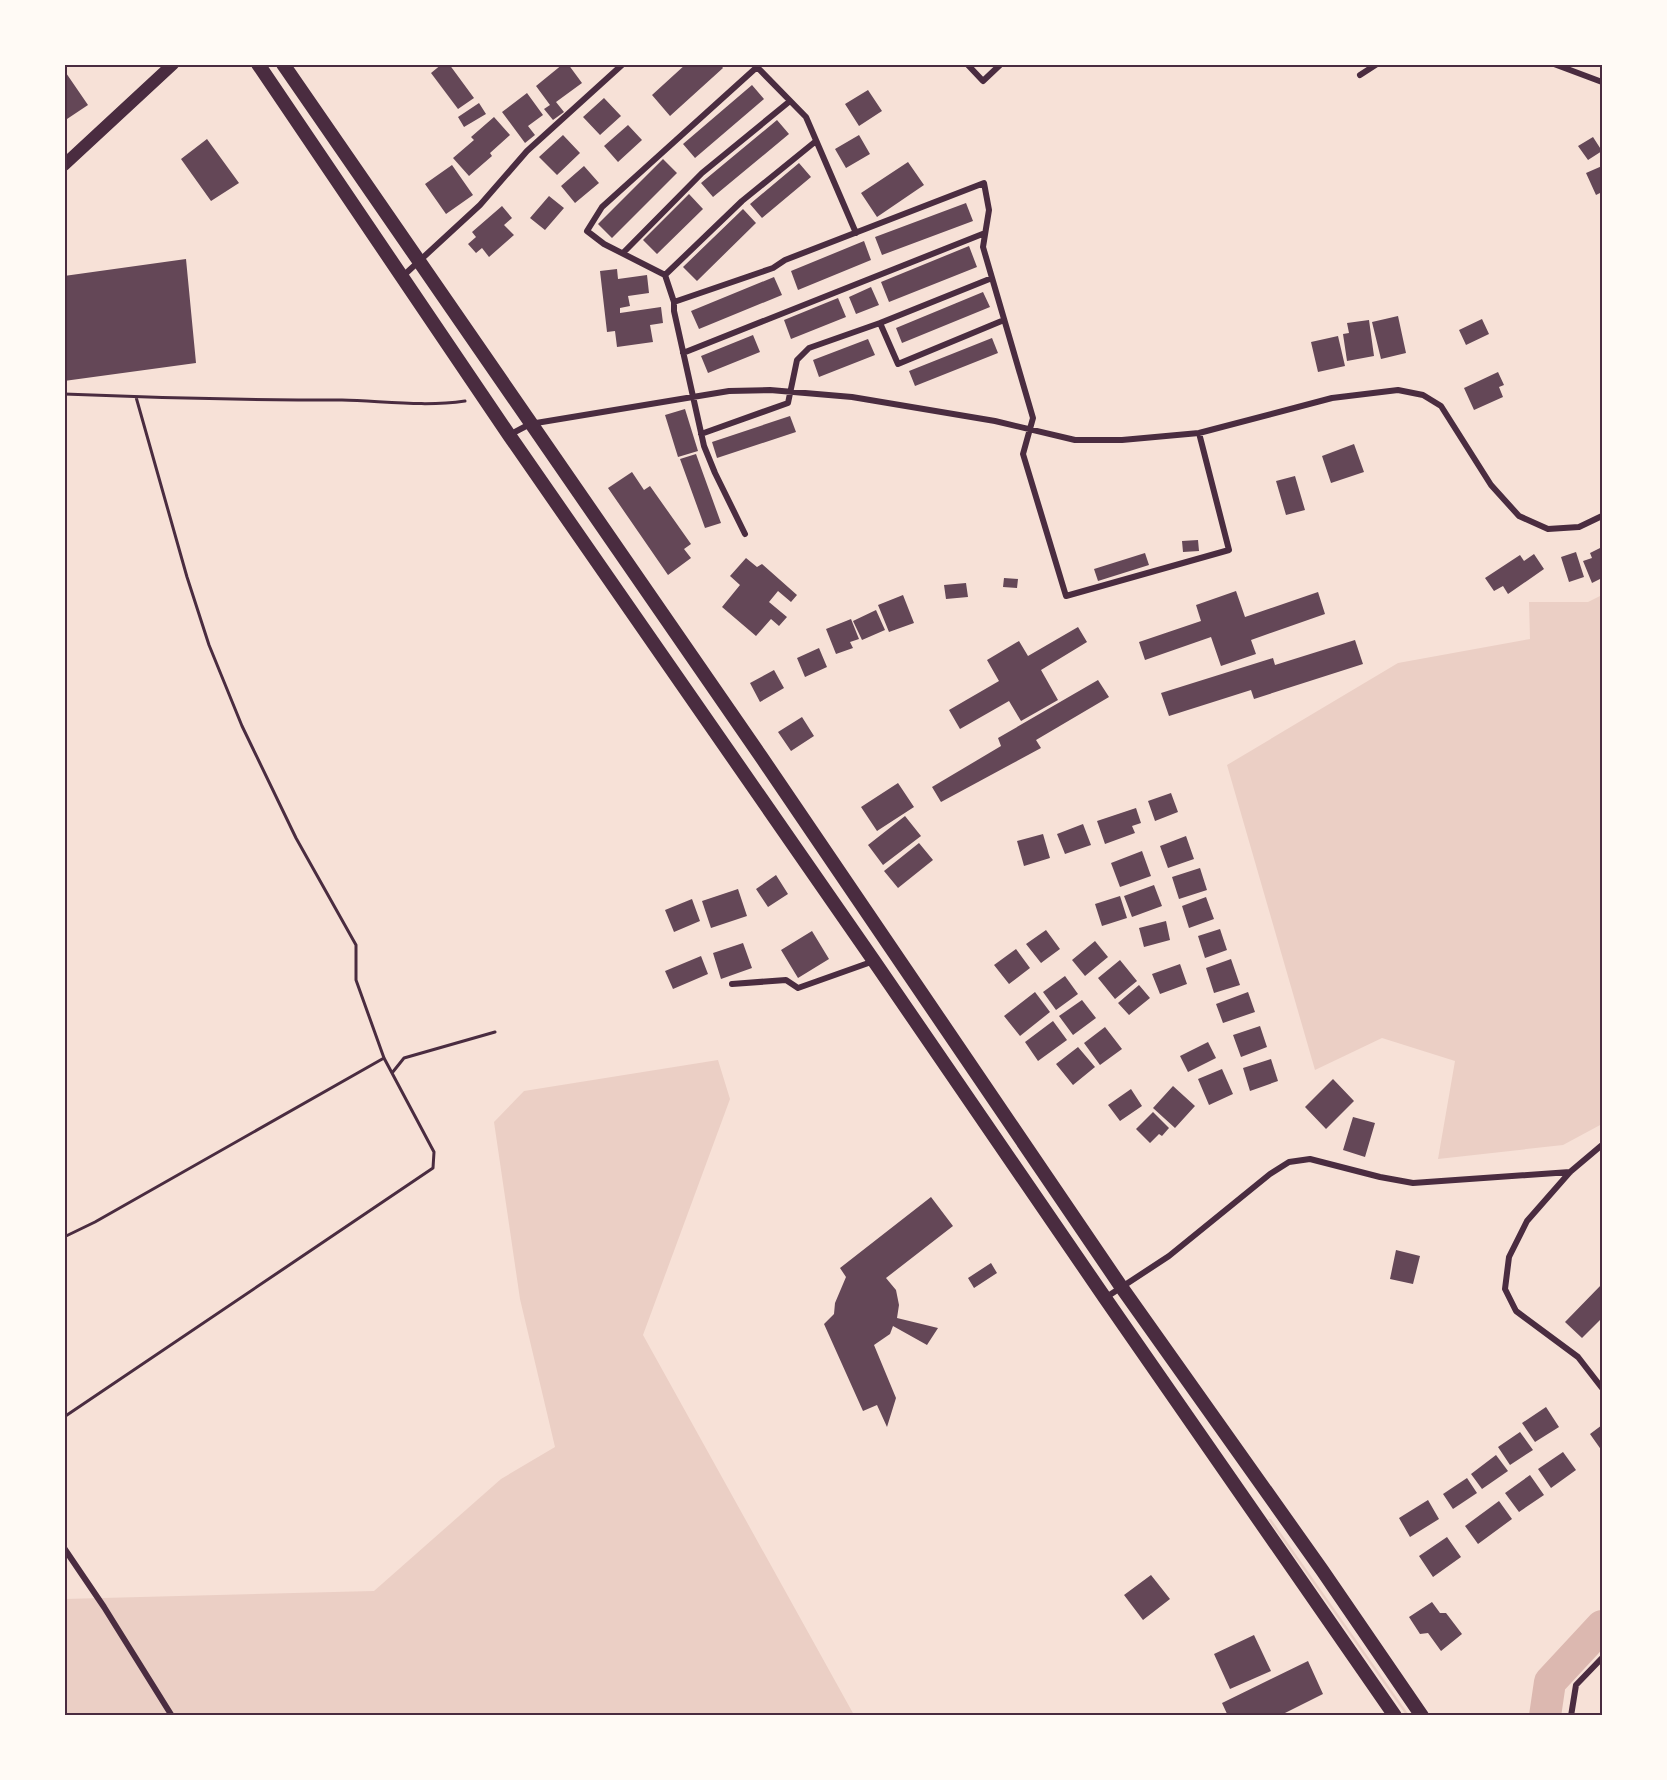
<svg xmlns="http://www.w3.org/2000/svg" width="1667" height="1780" font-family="'Varela Round',sans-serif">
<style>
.green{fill:#ebcfc5}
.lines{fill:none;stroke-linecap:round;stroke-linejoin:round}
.river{stroke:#dcb8b0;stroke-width:32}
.building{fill:#644757}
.path{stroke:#4a2c40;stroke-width:3}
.minor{stroke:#4a2c40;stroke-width:6}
.primary{stroke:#4a2c40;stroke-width:12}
.trunk{stroke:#4a2c40;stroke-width:14}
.neatline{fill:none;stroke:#4a2c40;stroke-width:2}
</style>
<rect width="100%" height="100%" fill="#f7e1d7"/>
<path class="green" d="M1602 595V1124L1563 1145 1438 1159 1455 1061 1382 1038 1315 1070 1227 765 1398 663 1530 639 1529 602H1588Z
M718 1060 730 1099 643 1335 854 1715H65L64 1599 374 1591 501 1479 555 1447 520 1299 494 1122 524 1091Z
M1268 1519H1271L1409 1715H1406Z"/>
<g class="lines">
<path class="river" d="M1545 1716 1550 1682 1602 1626"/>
</g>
<path class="building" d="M442 64H449L474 98 458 109 431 73Z
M563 64H568L582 83 556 102 564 112 553 120 544 109 550 105 536 86Z
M686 64H720L723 68 670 116 652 95Z
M64 70 88 105 64 121Z
M752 85 764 99 695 158 683 144Z
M868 90 882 111 859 126 845 104Z
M527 93 543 115 528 126 535 135 525 143 502 112Z
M604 98 621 116 600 135 583 117Z
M479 103 486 114 464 127 458 117Z
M494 117 510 135 490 153 492 156 469 176 453 158 474 140 471 137Z
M777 120 789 134 713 197 701 183Z
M628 125 642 140 618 162 604 146Z
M563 135 580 153 557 175 539 157Z
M859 135 870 154 846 168 835 149Z
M1593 137 1602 151 1588 160 1578 146Z
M207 139 239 183 211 201 181 159Z
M663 159 677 173 612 238 598 224Z
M908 162 924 185 877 217 861 193Z
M799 163 811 177 762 218 750 204Z
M452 165 473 195 446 214 425 184Z
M584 166 599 183 575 203 561 186Z
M1602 166V192L1596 195 1586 173Z
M689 194 703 209 657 254 643 240Z
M549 196 564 208 545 230 530 218Z
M966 203 973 221 882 255 875 237Z
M502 206 512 218 504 225 514 235 489 257 482 248 476 253 468 244 476 237 472 232Z
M743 209 756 223 697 281 683 267Z
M864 241 871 260 798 290 791 271Z
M969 246 977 267 889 302 881 282Z
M186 259 196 363 64 381V276Z
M617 269 618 279 647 275 649 293 628 296 630 306 620 308V313L661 307 663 323 650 325 653 342 617 347 615 331 607 332 600 271Z
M774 277 782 295 699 329 691 311Z
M871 287 879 305 856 314 849 297Z
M983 292 990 307 902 343 896 328Z
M838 298 846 317 791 339 784 320Z
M1398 316 1406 353 1381 359 1372 322Z
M1482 319 1489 334 1466 345 1459 330Z
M1369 320 1374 356 1347 361 1343 334 1349 333 1347 323Z
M753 335 760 352 708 373 701 356Z
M1338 336 1345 366 1318 372 1311 342Z
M992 338 998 353 915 386 909 371Z
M868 339 875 355 819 377 813 360Z
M1498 372 1504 385 1499 387 1503 397 1474 410 1464 388Z
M685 409 698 451 678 457 665 415Z
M790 416 796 432 717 458 712 442Z
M1354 444 1364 472 1331 483 1322 456Z
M696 454 721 523 705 528 680 459Z
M632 472 644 490 650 486 691 544 684 549 691 558 668 575 608 488Z
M1295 476 1305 510 1286 515 1276 481Z
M1198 540 1199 551 1183 552 1182 541Z
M1602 547V578L1592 583 1583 561 1592 558 1590 553Z
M1576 552 1584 577 1569 582 1561 557Z
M1145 553 1149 565 1098 581 1094 569Z
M1534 554 1544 569 1508 594 1503 586 1494 591 1485 578 1520 555 1524 561Z
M746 558 757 567 762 564 797 595 791 602 778 591 769 602 787 617 779 626 771 619 756 636 722 607 740 585 730 576Z
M1004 578 1018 579 1017 588 1003 587Z
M966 583 968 597 946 599 944 585Z
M1236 591 1245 617 1318 592 1325 614 1251 640 1256 654 1221 666 1211 637 1145 660 1139 642 1201 621 1196 605Z
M903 595 914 623 889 632 878 605Z
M876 610 885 630 862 640 853 621Z
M851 619 859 639 850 642 853 648 836 654 826 629Z
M1078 627 1087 642 1041 670 1058 700 1021 721 1009 701 960 729 949 710 999 681 987 660 1019 641 1028 656Z
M1355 640 1363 664 1254 699 1251 690 1169 716 1161 693 1273 658 1275 665Z
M819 648 827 667 805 677 797 658Z
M774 670 784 688 760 702 750 683Z
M1098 680 1109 697 1036 740 1041 748 941 802 932 787 1001 746 998 738Z
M802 717 814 736 791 751 778 732Z
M898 783 914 807 877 831 861 807Z
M1171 793 1178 812 1155 821 1148 801Z
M1136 808 1141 823 1132 826 1135 833 1105 844 1097 821Z
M905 816 921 836 883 865 868 845Z
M1083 824 1091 845 1065 854 1057 834Z
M1043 834 1050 858 1024 866 1017 841Z
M1186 836 1194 859 1168 868 1160 846Z
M919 843 933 860 898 888 884 871Z
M1142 851 1151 876 1120 887 1111 863Z
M1200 868 1207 890 1179 899 1172 877Z
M776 875 788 894 768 907 756 889Z
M1154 885 1162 906 1132 917 1124 896Z
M738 889 747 916 711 928 702 901Z
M1120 896 1127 918 1102 926 1095 904Z
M1206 897 1214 919 1189 928 1182 906Z
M692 899 700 921 674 932 665 910Z
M1166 921 1170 940 1144 947 1139 928Z
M1220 929 1227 950 1205 958 1198 936Z
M1046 930 1060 949 1041 963 1026 944Z
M812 931 829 959 798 978 781 950Z
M1095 941 1108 957 1085 976 1072 960Z
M743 943 752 968 721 979 713 953Z
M1016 949 1030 968 1009 984 994 965Z
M701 956 708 974 673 989 665 971Z
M1231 959 1240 985 1214 993 1206 968Z
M1120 960 1137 981 1115 999 1098 978Z
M1180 964 1187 984 1160 994 1152 974Z
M1065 976 1078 994 1056 1010 1043 992Z
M1139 985 1150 998 1129 1015 1118 1003Z
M1035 992 1050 1012 1020 1036 1004 1016Z
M1248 992 1255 1012 1223 1023 1216 1004Z
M1082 1000 1096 1018 1073 1035 1059 1016Z
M1053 1021 1067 1040 1038 1061 1025 1042Z
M1260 1026 1267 1047 1241 1057 1233 1035Z
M1105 1027 1122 1049 1100 1065 1084 1043Z
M1208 1042 1216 1058 1188 1072 1180 1056Z
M1078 1047 1095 1067 1073 1085 1056 1064Z
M1271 1059 1278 1081 1250 1091 1243 1068Z
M1222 1069 1233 1094 1209 1105 1198 1079Z
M1333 1079 1354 1101 1326 1129 1305 1107Z
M1173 1086 1195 1106 1175 1128 1153 1108Z
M1131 1089 1142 1106 1120 1121 1108 1105Z
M1153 1112 1169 1128 1162 1136 1159 1134 1150 1143 1136 1129Z
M1353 1117 1375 1123 1365 1157 1343 1150Z
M931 1197 953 1226 886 1278 896 1290 899 1305 897 1318 938 1328 927 1345 893 1326 890 1334 874 1345 896 1398 887 1427 877 1405 863 1411 824 1324 834 1314 835 1303 846 1277 840 1268Z
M1396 1250 1420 1256 1413 1284 1390 1279Z
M991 1263 997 1273 974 1288 968 1278Z
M1602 1284V1318L1582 1338 1565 1322Z
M1546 1407 1559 1427 1535 1442 1522 1423Z
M1602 1425V1451L1590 1434Z
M1520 1432 1533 1450 1510 1465 1498 1447Z
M1563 1452 1576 1470 1551 1488 1538 1469Z
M1496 1455 1508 1471 1482 1489 1471 1474Z
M1530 1475 1544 1495 1519 1512 1505 1493Z
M1467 1478 1477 1493 1453 1509 1443 1494Z
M1428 1500 1439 1519 1410 1537 1399 1518Z
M1499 1501 1512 1519 1478 1544 1465 1526Z
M1447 1537 1461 1557 1433 1577 1419 1556Z
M1151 1575 1170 1599 1143 1620 1124 1595Z
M1432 1602 1440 1613H1446L1462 1634 1441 1651 1428 1633 1420 1634 1409 1617Z
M1254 1635 1271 1671 1230 1689 1214 1654Z
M1308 1661 1323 1694 1279 1716H1228L1222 1703Z"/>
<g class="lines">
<path class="path" d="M64 394C157 398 250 400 342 400 383 401 424 407 465 401
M392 1073 404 1058 495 1032
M64 1237 95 1222 384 1058
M64 1417 433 1168 434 1152 384 1058 356 980V945L296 838 242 726 209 645 187 577 136 397"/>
<path class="minor" d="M967 64 983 81 1001 64
M1554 64 1602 82
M1360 75 1377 64
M623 253 702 173 790 101
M665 275 742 201 816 141
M403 276 480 205 527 151 623 64
M674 302 773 268 785 260 984 183 989 210 983 247 1033 418 1023 454 1066 596 1229 550 1199 433
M880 323 992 278
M683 353 985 233
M701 434 788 403 797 360 809 348 880 323 898 364 1004 320
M509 435 530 424 729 391 770 390 852 397 995 421 1075 440H1122L1199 433 1332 398 1398 390 1423 395 1441 406 1491 485 1519 516 1548 529 1579 527 1602 516
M745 534 715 473 704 446 674 311V302L665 275 604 244 587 231 602 207 757 67 806 117 856 233
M732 984 786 980 798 988 874 961
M1602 1145 1570 1172 1527 1221 1509 1257 1505 1289 1516 1311 1578 1357 1602 1388
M1105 1298 1169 1256 1270 1174 1289 1162 1310 1159 1380 1177 1413 1183 1570 1172
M64 1548 104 1607 172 1716
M1571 1716 1576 1685 1602 1658"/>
<path class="primary" d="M64 165 173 64"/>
<path class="trunk" d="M258 64 509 435 874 961 1105 1298 1395 1716
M283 64 762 758 1122 1288 1322 1570 1422 1716"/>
</g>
<rect width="1667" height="1780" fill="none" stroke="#fffaf5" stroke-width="132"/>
<rect x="66" y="66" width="1535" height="1648" class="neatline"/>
</svg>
